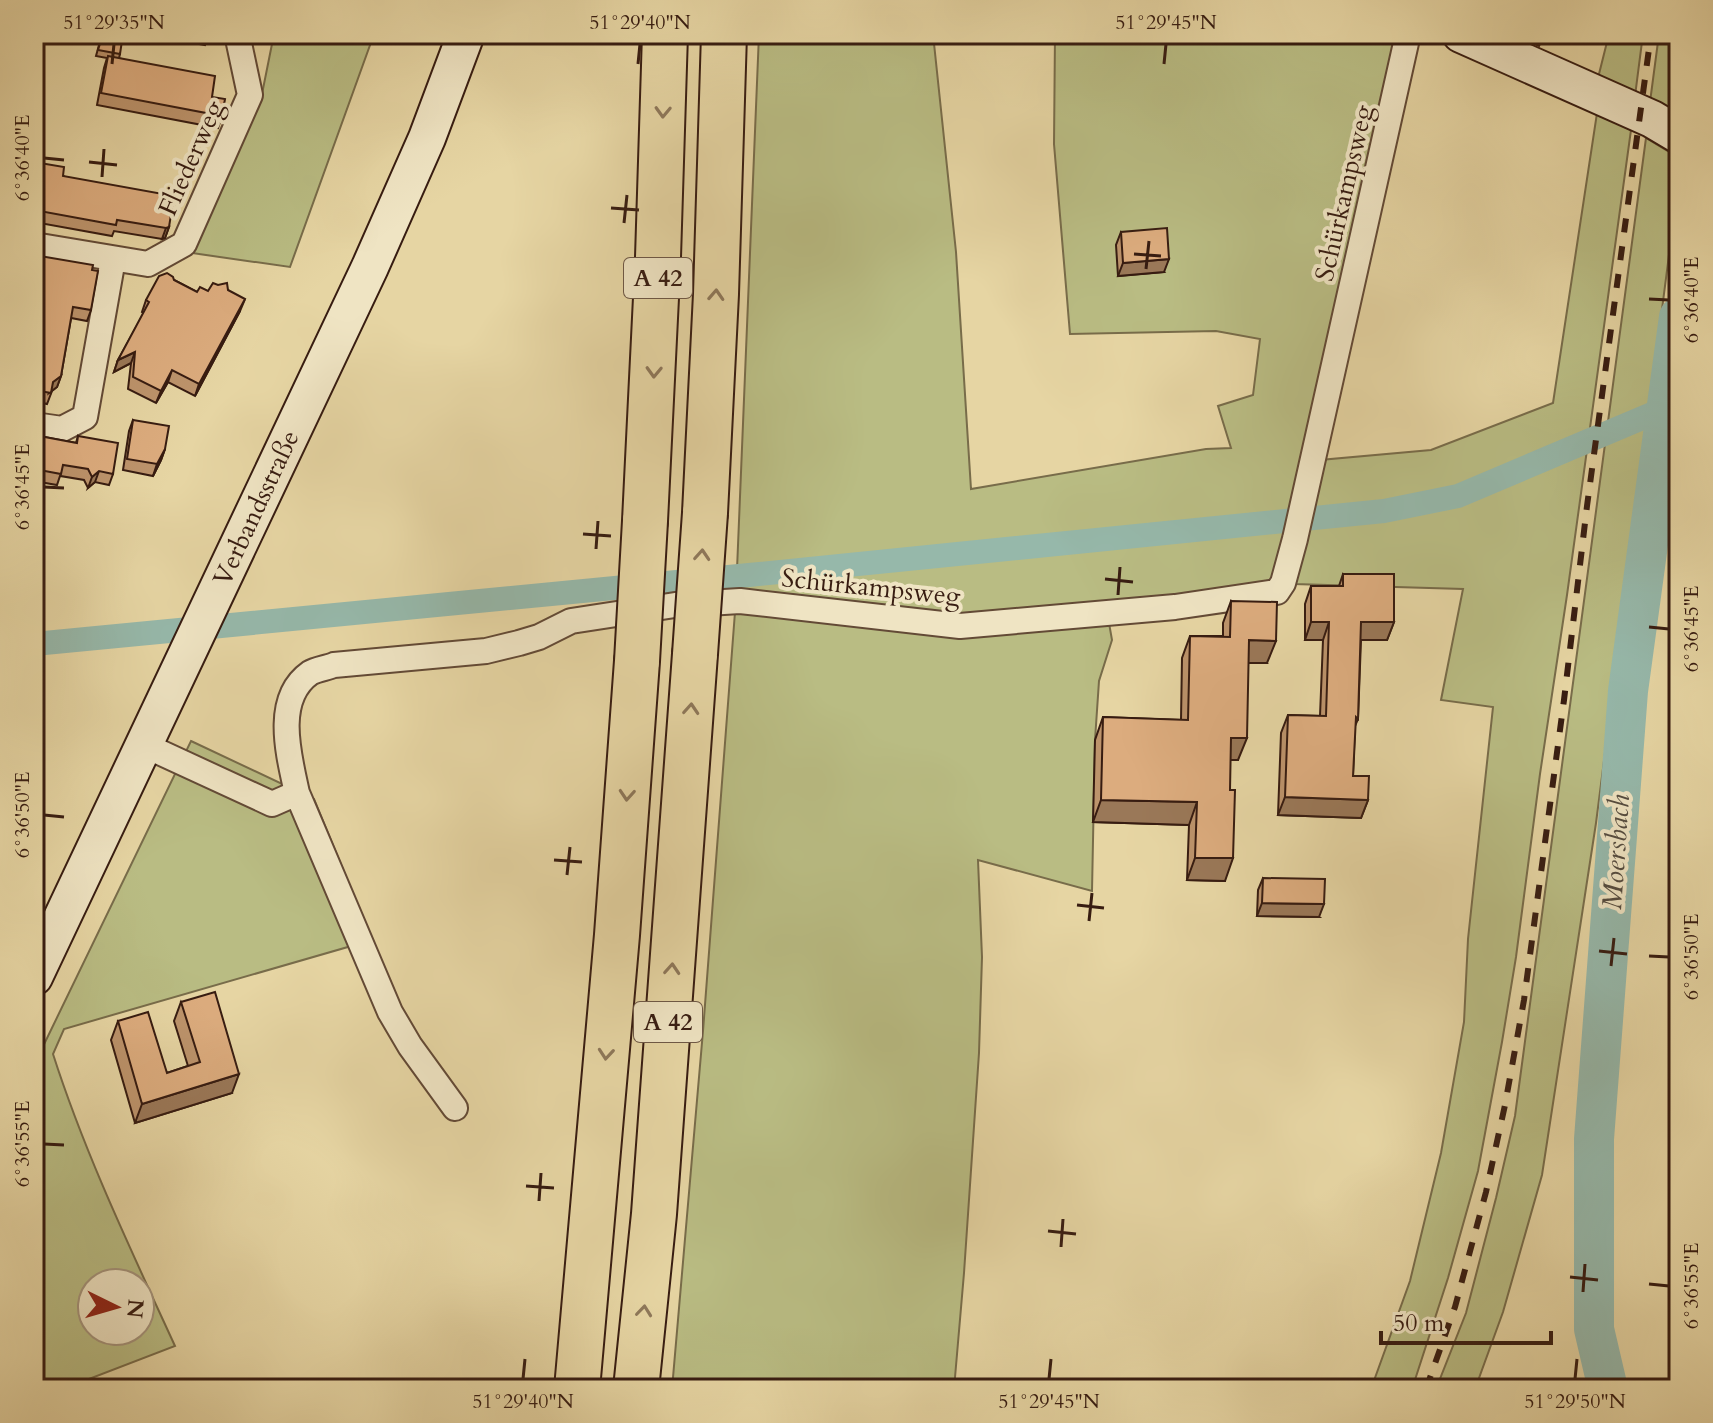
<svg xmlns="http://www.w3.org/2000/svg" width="1713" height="1423" font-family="Cardo,serif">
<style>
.green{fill:#b9bc83;stroke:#786c4a;stroke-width:2;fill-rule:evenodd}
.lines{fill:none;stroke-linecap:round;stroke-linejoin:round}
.canal{stroke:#96b8aa;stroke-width:24}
.river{stroke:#96b8aa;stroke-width:40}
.minor-casing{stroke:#634a36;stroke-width:28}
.secondary-casing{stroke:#371c11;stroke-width:40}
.motorway-casing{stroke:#371c11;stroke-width:48}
.minor{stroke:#efe4c3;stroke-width:24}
.secondary{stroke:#efe4c3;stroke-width:36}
.motorway{stroke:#e6d5a3;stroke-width:44}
.rail{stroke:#371c11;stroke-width:6;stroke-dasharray:14 14;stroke-linecap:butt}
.motorway-bridge-casing{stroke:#371c11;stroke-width:48;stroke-linecap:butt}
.motorway-bridge{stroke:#e6d5a3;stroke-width:44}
.wall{fill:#bd946c;stroke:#371c11;stroke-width:2}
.shaded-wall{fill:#9a7858;stroke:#371c11;stroke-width:2}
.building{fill:#dcac7e;stroke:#371c11;stroke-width:2}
.oneway{stroke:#8e785a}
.ticks{fill:none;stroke:#371c11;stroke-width:3}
.labels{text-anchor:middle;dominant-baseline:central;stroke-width:8;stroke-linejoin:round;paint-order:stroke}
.shield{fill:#efe4c3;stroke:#6e5846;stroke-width:2}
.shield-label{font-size:24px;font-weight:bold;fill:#371c11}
.street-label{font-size:26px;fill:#371c11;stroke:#efe4c3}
.water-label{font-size:28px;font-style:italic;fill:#544b3f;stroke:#efe4c3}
.neatline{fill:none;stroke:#371c11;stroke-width:3}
.ticks-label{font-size:20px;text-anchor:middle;fill:#371c11}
</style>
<rect width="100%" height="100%" fill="#e6d5a3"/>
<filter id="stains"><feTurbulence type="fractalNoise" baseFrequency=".0025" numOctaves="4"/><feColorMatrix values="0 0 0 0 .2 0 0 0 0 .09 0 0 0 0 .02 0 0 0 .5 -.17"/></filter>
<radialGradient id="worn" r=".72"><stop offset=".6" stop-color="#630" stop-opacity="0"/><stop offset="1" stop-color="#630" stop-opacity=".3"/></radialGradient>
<path class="green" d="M274 34H374L290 267 192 253 262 94Z
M759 34H933L956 252 971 489 1206 449 1231 448 1218 406 1253 395 1260 339 1216 331 1070 334 1054 144 1055 34H1389L1395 37 1275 582 1159 599 959 619 736 594Z
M1609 34H1643L1635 96 1598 78Z
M1659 34H1679V120L1650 102Z
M1597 113 1631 130 1567 595 1540 774 1516 957 1502 1042 1478 1171 1448 1278 1412 1389H1371L1410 1281 1441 1153 1464 1022 1468 939 1493 707 1441 700 1463 589 1294 584 1320 460 1431 450 1553 403Z
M1646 138 1679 158V177L1596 823 1542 1175 1503 1312 1475 1389H1436L1466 1313 1496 1198 1515 1116Z
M735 612 911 632 1109 623 1112 640 1099 681 1095 740 1092 891 978 860 982 957 979 1053 964 1273 954 1389H672L703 1031Z
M191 741 314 799 372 940 64 1029 53 1054C85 1154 131 1250 175 1346L63 1389H34V1065ZM92 1283H140V1331H92Z"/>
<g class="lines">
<path class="canal" d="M34 644 749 575 1384 511 1458 496 1666 408"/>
<path class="river" d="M1608 1389 1594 1329V1139L1628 691 1679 317"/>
<defs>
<path id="minor" d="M34 245 148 264 184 244 250 95 237 34
M34 425 62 429 85 417 113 259
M144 745 272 804 297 793C289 756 273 699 310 673 316 669 327 668 334 665L486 651 519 643 539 637 571 621 675 605 740 601 960 626 1175 607 1277 592 1283 583 1295 539 1408 34
M297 793 390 1012 410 1046 455 1108"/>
<path id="secondary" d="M1461 34 1652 119 1679 135
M34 977 370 267 427 138 466 34"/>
<path id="motorway" d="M705 513 716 294 724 34
M645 521 658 257 665 34
M577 1389 617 935 637 661
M636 1389 654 1214 695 654"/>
</defs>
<use href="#minor" class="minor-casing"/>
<use href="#secondary" class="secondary-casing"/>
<use href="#motorway" class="motorway-casing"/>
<use href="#minor" class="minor"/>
<use href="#secondary" class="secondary"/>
<use href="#motorway" class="motorway"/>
<path class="rail" d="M1426 1389 1455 1307 1486 1192 1505 1105 1524 1000 1564 700 1587 506 1651 34"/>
<defs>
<path id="motorway-bridge" d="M695 654 705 513
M637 661 645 521"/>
</defs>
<use href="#motorway-bridge" class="motorway-bridge-casing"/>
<use href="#motorway-bridge" class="motorway-bridge"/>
</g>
<path class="wall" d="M102 34 120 54 119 58 212 97 222 116 218 128 97 105 104 68 107 58 96 56Z
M146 34H209L205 45Z
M1513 34H1545L1539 46Z
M34 162 169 227 165 238 162 239 114 231 112 236 34 222Z
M1121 232 1164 272 1118 276 1116 245Z
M34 255 91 310 87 321 71 318 61 376 57 387 52 391 47 404 34 401V343L39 312H34Z
M174 280 197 292 228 290 240 311 195 396 168 382 156 403 128 389 131 363 114 372 118 360 144 313 142 312 146 300Z
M133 420 165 449 161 460 153 476 123 470 129 431Z
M34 435 76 443 78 436 113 474 109 485 95 482 88 488 84 480 60 476 57 485 34 481Z
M1343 574 1394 622 1387 640H1361L1358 719 1355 726 1353 776 1368 800 1361 818 1278 815 1281 733 1288 715 1320 716 1323 640H1305V604L1311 586H1339Z
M1231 601 1267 663H1248L1238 760H1230L1225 881 1187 880 1189 825 1093 822 1095 740 1103 717 1181 720 1182 658 1190 636H1223V623Z
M1263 878 1319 917 1257 916 1258 890Z
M181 1002 232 1093 135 1123 111 1040 118 1021 167 1073 188 1066 174 1021Z"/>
<path class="shaded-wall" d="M169 227 165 238 162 239 166 228Z
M1169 259 1164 272 1118 276 1123 263Z
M245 299 240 311 195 396 199 384Z
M135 352 131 363 114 372 118 360Z
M172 370 168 382 156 403 161 391Z
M61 376 57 387 49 393 53 382Z
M165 449 161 460 153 476 157 464Z
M99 471 95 482 88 488 92 477Z
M1311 622H1329L1323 640H1305Z
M1361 622H1394L1387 640H1355Z
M1249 640 1276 641 1267 663H1241Z
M1231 738H1247L1238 760H1223Z
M1285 797 1368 800 1361 818 1278 815Z
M1101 800 1197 802 1189 825 1093 822Z
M1195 858H1233L1225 881 1187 880Z
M1262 903 1324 904 1319 917 1257 916Z
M239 1074 232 1093 135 1123 142 1104Z"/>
<path class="building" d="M103 34H123L120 54 98 50Z
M108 56 215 76 212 97 225 99 222 116 101 93Z
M34 162 64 167 63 176 174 196 169 227 166 228 117 220 116 225 34 210Z
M1167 228 1169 259 1123 263 1121 232Z
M34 255 93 265 92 270 98 271 91 310 73 307 61 376 53 382 51 393 34 390V343H36L43 301 34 300Z
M167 273 173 277 174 280 197 292 200 287 208 291 213 283 218 285 227 283 228 290 245 299 199 384 172 370 161 391 133 377 135 352 118 360 149 302 146 300 159 276Z
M133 420 169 426 165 449 157 464 127 459Z
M34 435 77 443 78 436 118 443 113 474 99 471 92 477 88 469 63 465 61 474 34 469Z
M1343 574H1394V622H1361L1358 719 1356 717 1353 776H1369L1368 800 1285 797 1288 715 1326 716 1329 622H1311V586H1343Z
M1231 601 1277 602 1276 641 1249 640 1247 738H1231L1230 790H1235L1233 858H1195L1197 802 1101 800 1103 717 1188 720 1190 636 1230 637Z
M1263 878 1325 879 1324 904 1262 903Z
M215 992 239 1074 142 1104 118 1021 148 1012 167 1073 200 1062 181 1002Z"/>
<defs><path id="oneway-chevron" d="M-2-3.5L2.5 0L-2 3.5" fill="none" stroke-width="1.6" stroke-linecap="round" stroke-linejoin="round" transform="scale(2)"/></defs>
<g class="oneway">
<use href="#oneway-chevron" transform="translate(663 112) rotate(92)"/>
<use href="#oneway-chevron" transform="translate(716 295) rotate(-87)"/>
<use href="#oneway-chevron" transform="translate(654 372) rotate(92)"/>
<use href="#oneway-chevron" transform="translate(702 555) rotate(-86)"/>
<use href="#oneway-chevron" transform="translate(691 709) rotate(-86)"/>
<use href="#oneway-chevron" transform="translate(627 795) rotate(94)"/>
<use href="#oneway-chevron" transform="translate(672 969) rotate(-86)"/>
<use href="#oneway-chevron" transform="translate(606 1054) rotate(95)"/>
<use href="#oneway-chevron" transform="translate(644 1311) rotate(-84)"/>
</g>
<path class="ticks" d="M112 64 114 44M638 64 640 44M1164 64 1166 44M44 158 64 160M89 162 117 165M102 177 104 149M611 208 639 210M624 223 627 195M1134 254 1161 256M1146 269 1149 241M1649 299 1669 300M44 487 64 488M583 534 611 536M596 549 598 521M1105 579 1133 582M1118 595 1120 567M1649 627 1669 629M44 815 64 817M554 860 582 862M567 875 570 847M1077 905 1104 908M1089 921 1092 893M1599 951 1627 954M1649 956 1669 957M1611 966 1614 938M44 1144 64 1145M526 1186 554 1188M539 1201 541 1173M1048 1231 1076 1234M1061 1247 1063 1219M1570 1277 1598 1280M1649 1284 1669 1286M1583 1292 1585 1264M523 1379 525 1359M1049 1379 1051 1359M1575 1379 1577 1359"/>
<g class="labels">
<g class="shield">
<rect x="624" y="258" width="68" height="40" rx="6"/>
<rect x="634" y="1002" width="68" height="40" rx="6"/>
</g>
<g class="shield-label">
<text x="658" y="278">A 42</text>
<text x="668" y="1022">A 42</text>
</g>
<g class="street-label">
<text transform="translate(191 158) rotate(-66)">Fliederweg</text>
<text transform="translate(1344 193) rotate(-77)">Schürkampsweg</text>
<text transform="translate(256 508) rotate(-65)">Verbandsstraße</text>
<text transform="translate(871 587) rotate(6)">Schürkampsweg</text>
</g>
<g class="water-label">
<text transform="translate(1616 852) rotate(-86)">Moersbach</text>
</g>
</g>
<rect width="1713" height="1423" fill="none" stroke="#e6d5a3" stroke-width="88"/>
<g transform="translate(116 1307) rotate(95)"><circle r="38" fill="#efe4c3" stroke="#a5947c" stroke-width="2"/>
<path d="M0-6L14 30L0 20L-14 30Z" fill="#8f2418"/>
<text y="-12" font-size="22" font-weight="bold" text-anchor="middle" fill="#371c11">N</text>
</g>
<path d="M1381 1331v12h170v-12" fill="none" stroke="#371c11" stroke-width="4"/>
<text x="1393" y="1331" font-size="24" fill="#371c11" stroke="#efe4c3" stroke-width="6" paint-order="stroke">50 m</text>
<rect x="44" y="44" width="1625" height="1335" class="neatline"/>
<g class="ticks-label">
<text x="114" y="29">51°29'35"N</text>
<text x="640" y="29">51°29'40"N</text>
<text x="1166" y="29">51°29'45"N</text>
<text transform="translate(22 158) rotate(-90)" y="7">6°36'40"E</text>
<text transform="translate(1691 300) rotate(-90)" y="7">6°36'40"E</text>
<text transform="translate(22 487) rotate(-90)" y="7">6°36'45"E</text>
<text transform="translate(1691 629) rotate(-90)" y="7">6°36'45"E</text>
<text transform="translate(22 815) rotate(-90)" y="7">6°36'50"E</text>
<text transform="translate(1691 957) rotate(-90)" y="7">6°36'50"E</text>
<text transform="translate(22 1144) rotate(-90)" y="7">6°36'55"E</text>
<text transform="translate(1691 1286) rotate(-90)" y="7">6°36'55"E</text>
<text x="523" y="1408">51°29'40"N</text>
<text x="1049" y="1408">51°29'45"N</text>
<text x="1575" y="1408">51°29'50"N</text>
</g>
<rect width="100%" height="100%" filter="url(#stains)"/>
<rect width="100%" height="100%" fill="url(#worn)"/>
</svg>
